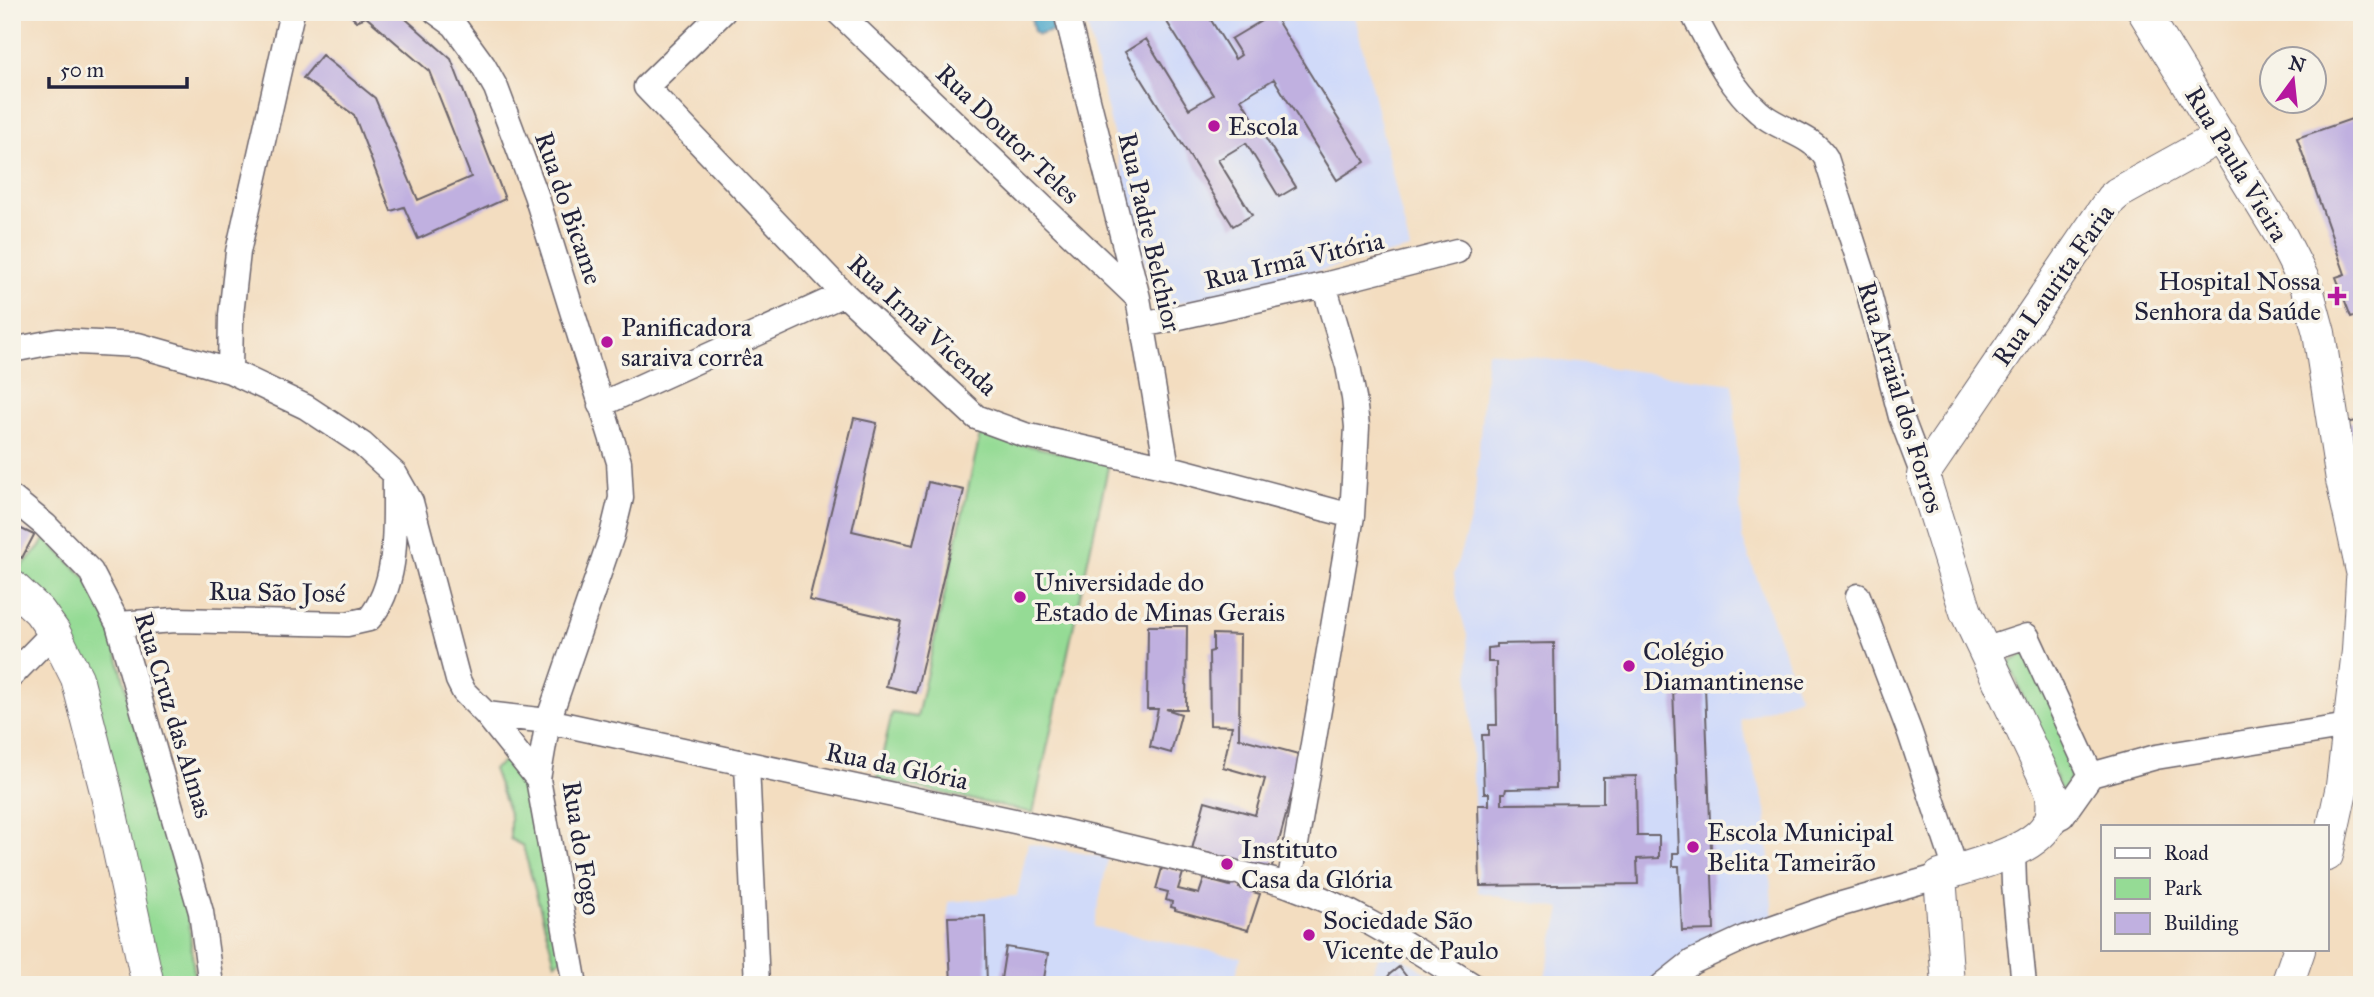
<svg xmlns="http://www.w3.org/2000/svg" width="2374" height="997" font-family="'IM FELL Great Primer',serif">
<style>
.built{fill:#d0daf9}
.green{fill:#95db95;stroke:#5c7e68;stroke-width:2}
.water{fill:#4ca7ca;stroke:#376482;stroke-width:2}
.building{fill:#c0b0e0}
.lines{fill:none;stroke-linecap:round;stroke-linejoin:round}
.minor-casing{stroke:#6b636a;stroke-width:27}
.major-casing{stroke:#6b636a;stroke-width:34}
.minor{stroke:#fff;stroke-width:24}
.major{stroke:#fff;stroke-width:32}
.poi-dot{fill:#b5179e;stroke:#f7f3e8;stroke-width:2.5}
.labels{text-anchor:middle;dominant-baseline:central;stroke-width:7;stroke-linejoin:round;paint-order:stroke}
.poi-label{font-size:26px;fill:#22223b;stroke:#f7f3e8;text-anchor:start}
.street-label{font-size:26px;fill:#22223b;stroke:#f7f3e8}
</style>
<rect width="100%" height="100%" fill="#f7f3e8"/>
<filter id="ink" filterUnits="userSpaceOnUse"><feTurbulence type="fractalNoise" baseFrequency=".0143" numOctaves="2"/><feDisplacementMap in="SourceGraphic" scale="14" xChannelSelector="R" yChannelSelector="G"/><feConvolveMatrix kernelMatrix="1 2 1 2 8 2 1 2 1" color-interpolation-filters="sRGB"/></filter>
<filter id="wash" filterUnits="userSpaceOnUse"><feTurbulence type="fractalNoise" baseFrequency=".00686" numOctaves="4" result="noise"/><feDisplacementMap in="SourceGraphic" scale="28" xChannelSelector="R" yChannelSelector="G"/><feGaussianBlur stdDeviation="1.57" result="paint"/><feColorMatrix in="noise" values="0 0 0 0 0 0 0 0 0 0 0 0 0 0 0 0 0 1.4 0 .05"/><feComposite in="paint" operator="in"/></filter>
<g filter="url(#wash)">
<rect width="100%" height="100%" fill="#f3ddc0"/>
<path class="built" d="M1084 12H1354L1410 249 1155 309Z
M1487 351 1733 384 1742 537 1800 697 1740 720 1766 809 1773 923 1685 957 1650 985H1543L1561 909 1478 892 1467 635 1457 600 1454 574 1474 507Z
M1028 843 1108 858 1094 927 1241 957 1233 985H951L948 902 1017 896Z
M1383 946 1447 985H1367Z"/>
<path class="green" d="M980 435 1109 463 1033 813 877 779 892 713 917 717Z
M46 539 88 580 106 613 189 922 195 985H154L84 673 15 574Z
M2028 653 2077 764 2062 794 2009 662Z
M507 760 532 781 564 957 555 963 523 846 510 839V816L493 769Z"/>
<path class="water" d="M1031 16 1050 18 1053 31 1038 35 1034 32Z"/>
<g id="blocks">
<path class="building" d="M347 12H398L451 59 505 199 418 239 404 207 391 211 354 115 303 78 322 55 375 98 418 200 471 177 429 71 366 17 356 21Z
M1183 12H1206L1235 59 1241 55 1231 39 1273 14 1365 162 1337 180 1274 79 1241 99 1296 187 1279 197 1246 143 1218 160 1252 215 1233 226 1125 52 1146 39 1189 109 1213 95 1167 22Z
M2360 116 2362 121 2361 326 2357 315 2351 317 2336 277 2345 274 2297 138Z
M854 418 877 423 852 531 913 545 928 482 964 490 916 693 886 686 901 621 809 600Z
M2362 420V507L2346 423Z
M12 514 18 517 13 525 34 535 22 558 12 553Z
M1148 626H1187L1186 709H1166L1181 714 1171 753 1150 747 1158 709H1147Z
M1213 634 1240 635 1239 738 1302 755 1271 871 1245 865 1239 888 1260 894 1248 930 1175 910V908L1171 907 1172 902 1166 900 1168 892 1156 889 1162 868 1183 873 1178 889 1199 894 1204 879 1230 886 1236 861 1192 849 1205 801 1255 815 1265 779 1223 767 1232 726 1210 725 1209 652 1213 651Z
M1554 643 1556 788 1506 789 1505 793H1502V804L1603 803V777L1636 776 1637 836H1659V858L1637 859 1638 884 1480 886 1478 805H1489V793H1484L1482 735H1489V725H1497L1496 662H1488V648L1496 647V644Z
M1705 686 1714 930 1682 931 1679 866H1673V853H1679L1673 687Z
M985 916 987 985H951L948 917Z
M1006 947 1048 954 1043 985 1001 979Z
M1399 967 1413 985H1382L1390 974Z"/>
</g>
</g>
<g filter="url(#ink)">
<use href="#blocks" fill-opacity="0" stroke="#6b636a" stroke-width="2"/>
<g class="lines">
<defs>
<path id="minor" d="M436 12 454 25 483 65 496 88 536 195 619 462 621 498 612 535 548 721 538 779 575 985
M723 12 646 87 844 294 976 417 1025 435 1167 467 1352 516
M838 12 1138 298
M1066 12 1138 298 1167 467
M1692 12C1711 47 1728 85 1759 112 1778 130 1812 134 1826 158L1867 286 1901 417 1923 475
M1143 325 1324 285 1457 251
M12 350 58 341 138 345 230 371 306 407 362 444 395 474 411 502 458 680 464 692 486 714 548 721 1061 831 1233 872
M230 371 231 315 238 252 292 12
M600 405 844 294
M12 498 45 525 91 572 118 624 201 912 211 985
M1858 596 1910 733 1956 870
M118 624 176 620 347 624 369 619C401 582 394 520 395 474
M1984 650 2027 636 2091 775
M12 675 54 632
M486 714 538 779
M747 765 757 985
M2050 822 2062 816 2091 775 2156 757 2348 726
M2013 852 2014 884 2024 985
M1243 874C1258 878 1275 880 1290 886 1355 909 1414 949 1472 985
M1289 885 1352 516 1357 427 1354 398 1348 366 1324 285
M1663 985 1692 962 1746 937 1831 907 1940 876"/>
<path id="major" d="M2144 12 2281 236 2306 285 2319 333 2342 480 2362 571
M12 586 39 611 54 632 77 678 106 791 148 985
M2327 855 2342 786 2358 651 2362 580
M1948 985 1940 876C1970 865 2036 853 2050 820 2054 812 2052 802 2052 793L1966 612 1923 475 2111 199 2118 193 2221 136
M2287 985 2299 950"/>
</defs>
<use href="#minor" class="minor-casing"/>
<use href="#major" class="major-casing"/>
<use href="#minor" class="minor"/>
<use href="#major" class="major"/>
</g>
</g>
<g class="poi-dot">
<circle cx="1214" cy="126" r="7"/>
<path d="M2333.5 285.5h7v7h7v7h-7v7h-7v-7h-7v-7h7z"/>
<circle cx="607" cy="342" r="7"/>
<circle cx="1020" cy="597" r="7"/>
<circle cx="1629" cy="666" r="7"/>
<circle cx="1693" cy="847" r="7"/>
<circle cx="1227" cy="864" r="7"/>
<circle cx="1309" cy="935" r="7"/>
</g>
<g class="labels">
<g class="poi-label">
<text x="1228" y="126">Escola</text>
<text x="2321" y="281" text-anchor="end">Hospital Nossa<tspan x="2321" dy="30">Senhora da Saúde</tspan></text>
<text x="621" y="327">Panificadora<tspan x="621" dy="30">saraiva corrêa</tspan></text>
<text x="1034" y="582">Universidade do<tspan x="1034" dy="30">Estado de Minas Gerais</tspan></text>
<text x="1643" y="651">Colégio<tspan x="1643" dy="30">Diamantinense</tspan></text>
<text x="1707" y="832">Escola Municipal<tspan x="1707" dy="30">Belita Tameirão</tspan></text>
<text x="1241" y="849">Instituto<tspan x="1241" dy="30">Casa da Glória</tspan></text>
<text x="1323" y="920">Sociedade São<tspan x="1323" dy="30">Vicente de Paulo</tspan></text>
</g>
<g class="street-label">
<text transform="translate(1008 134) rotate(44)">Rua Doutor Teles</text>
<text transform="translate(2237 164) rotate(59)">Rua Paula Vieira</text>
<text transform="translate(569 208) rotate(71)">Rua do Bicame</text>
<text transform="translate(1150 232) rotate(77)">Rua Padre Belchior</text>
<text transform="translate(1294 260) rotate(-13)">Rua Irmã Vitória</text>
<text transform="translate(2053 285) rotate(-55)">Rua Laurita Faria</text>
<text transform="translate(923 325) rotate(43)">Rua Irmã Vicenda</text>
<text transform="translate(1901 397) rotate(73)">Rua Arraial dos Forros</text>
<text transform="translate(277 592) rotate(1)">Rua São José</text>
<text transform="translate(174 715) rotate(73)">Rua Cruz das Almas</text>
<text transform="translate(897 766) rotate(12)">Rua da Glória</text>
<text transform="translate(582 848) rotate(81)">Rua do Fogo</text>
</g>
</g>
<rect width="2374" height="997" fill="none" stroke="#f7f3e8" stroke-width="42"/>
<rect x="2101" y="825" width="228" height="126" fill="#f7f3e8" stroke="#a29fa3" stroke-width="2"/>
<rect x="2115" y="848" width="35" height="10" fill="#ffffff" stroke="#a29fa3" stroke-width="2"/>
<text x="2164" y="860" font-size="21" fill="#22223b">Road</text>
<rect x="2115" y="878" width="35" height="21" fill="#95db95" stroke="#a29fa3" stroke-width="2"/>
<text x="2164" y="895" font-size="21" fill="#22223b">Park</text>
<rect x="2115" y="913" width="35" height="21" fill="#c0b0e0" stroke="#a29fa3" stroke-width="2"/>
<text x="2164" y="930" font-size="21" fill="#22223b">Building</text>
<g transform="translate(2293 80) rotate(15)"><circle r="33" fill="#f7f3e8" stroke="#a29fa3" stroke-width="2"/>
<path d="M0-5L12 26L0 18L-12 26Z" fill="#b5179e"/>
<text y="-10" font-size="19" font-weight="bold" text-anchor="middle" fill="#22223b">N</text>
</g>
<path d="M49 77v10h138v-10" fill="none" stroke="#22223b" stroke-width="3.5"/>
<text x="60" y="77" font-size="21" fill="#22223b" stroke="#f7f3e8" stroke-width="5" paint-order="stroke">50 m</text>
</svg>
